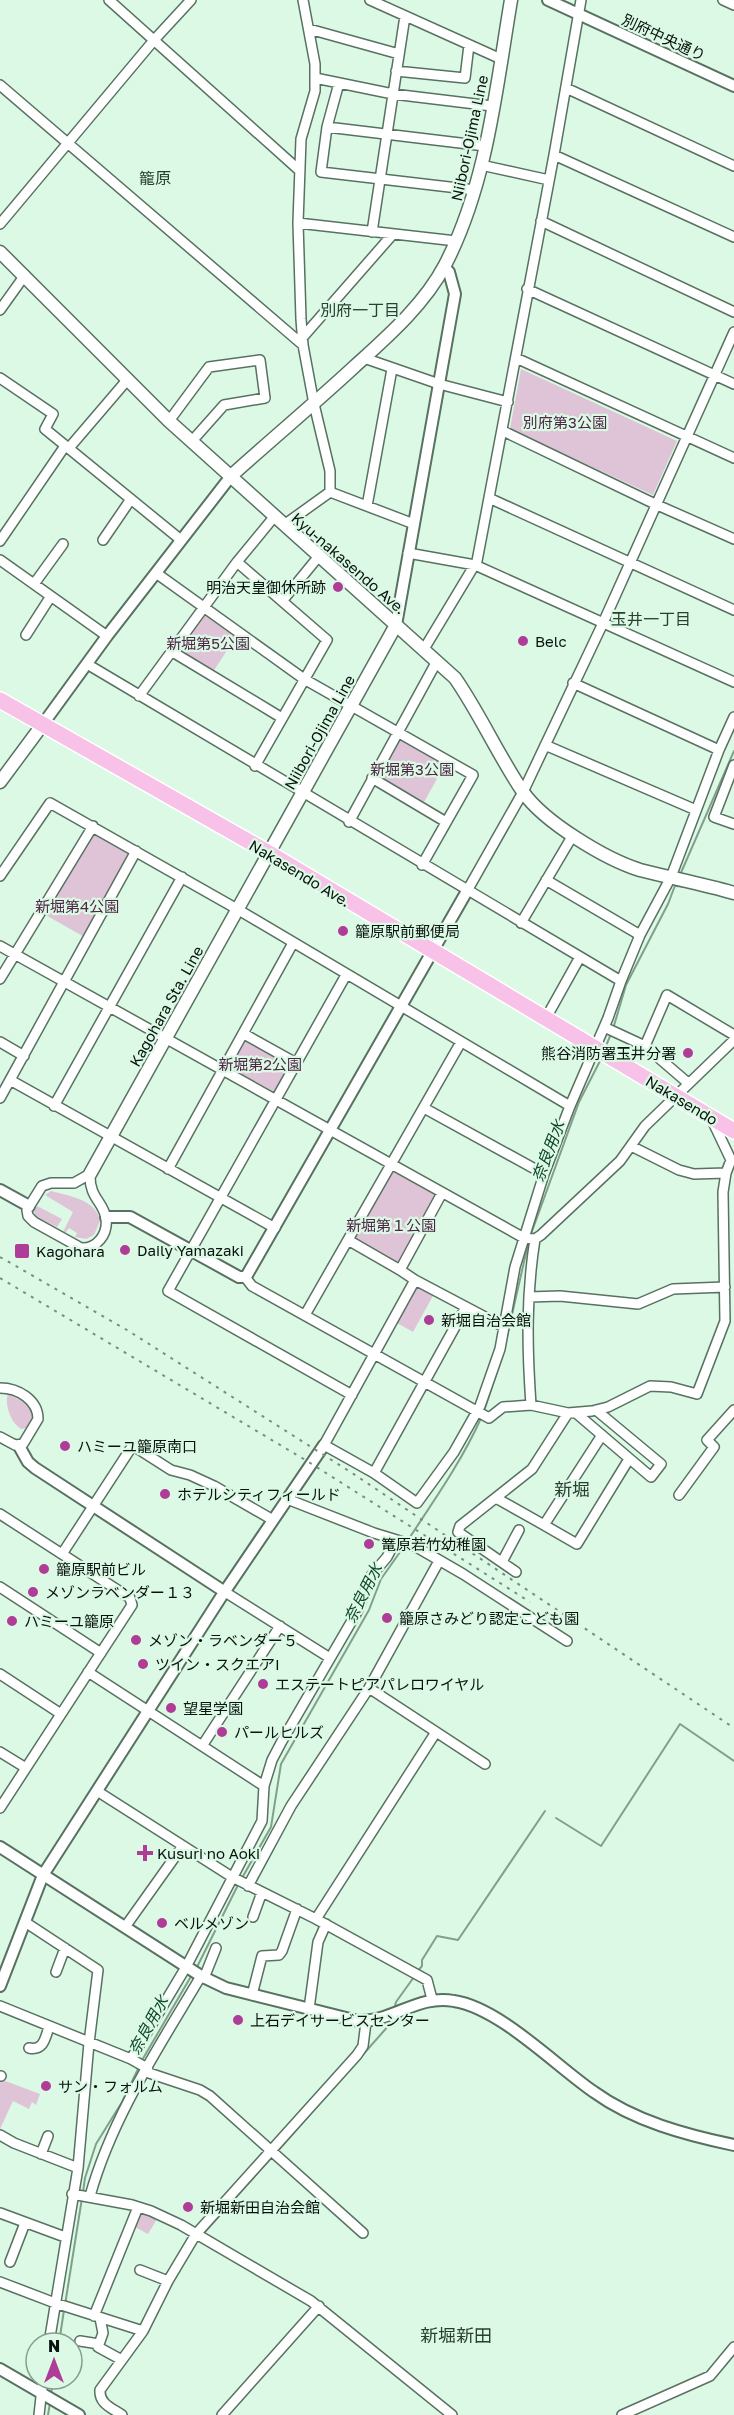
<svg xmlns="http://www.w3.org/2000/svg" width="734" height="2415" font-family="'Golos Text','Noto Sans JP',sans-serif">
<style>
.green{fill:#dec4d6}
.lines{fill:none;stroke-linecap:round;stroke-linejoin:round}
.stream{stroke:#81a08c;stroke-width:2}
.minor-casing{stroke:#587161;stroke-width:12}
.tertiary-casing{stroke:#587161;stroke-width:14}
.secondary-casing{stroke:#587161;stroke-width:15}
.trunk-casing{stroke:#fff;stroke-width:18}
.minor{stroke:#fff;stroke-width:9}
.tertiary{stroke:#fff;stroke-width:10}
.secondary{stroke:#fff;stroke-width:12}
.trunk{stroke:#f8c2e8;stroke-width:15}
.rail{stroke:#798d81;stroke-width:2;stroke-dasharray:3 6;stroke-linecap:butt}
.poi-dot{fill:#af3d97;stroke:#dcf9e6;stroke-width:2}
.labels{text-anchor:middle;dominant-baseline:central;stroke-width:4.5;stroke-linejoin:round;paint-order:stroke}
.street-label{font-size:15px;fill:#09130d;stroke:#dcf9e6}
.park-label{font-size:15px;fill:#4f2645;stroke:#dcf9e6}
.poi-label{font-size:15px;fill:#09130d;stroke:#dcf9e6;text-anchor:start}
.neighbourhood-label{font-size:16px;fill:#283f31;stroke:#dcf9e6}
.water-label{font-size:16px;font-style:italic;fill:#10472b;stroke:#dcf9e6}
.quarter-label{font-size:18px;fill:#283f31;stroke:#dcf9e6}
</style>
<rect width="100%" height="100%" fill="#dcf9e6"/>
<path class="green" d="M521 369 677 441 653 495 510 429Z
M204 614H208L237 635 213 672 179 651V648Z
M402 738 446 763 424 802 380 776 379 772 399 739Z
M97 833 130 852 131 856 86 938 44 914 93 834Z
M249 1040 288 1061 290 1066 276 1090 273 1091 232 1069 231 1065 244 1041Z
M395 1171 436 1194 437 1198 401 1263 397 1264 355 1240V1236L391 1172Z
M51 1191C69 1196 96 1199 100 1221L94 1235 86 1239 75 1237 77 1233 69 1228 65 1233 63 1232 73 1212 45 1195Z
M37 1206 62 1219 57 1227 36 1217 34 1211Z
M421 1286 434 1294 413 1332 397 1323 417 1287Z
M8 1394 29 1405 33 1417 27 1428 21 1429C11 1423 4 1404 8 1394Z
M0 2079 40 2094 36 2105 32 2102 29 2109 13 2101 0 2129Z
M142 2213 157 2219 148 2234 133 2226 138 2214Z"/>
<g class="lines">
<path class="stream" d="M680 875 734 751
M676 886 688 887
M613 1029 626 985 668 904 676 883
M605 1048 611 1034
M531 1234 579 1102 601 1059
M484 1411 503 1354 529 1240
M408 1540C435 1499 462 1461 482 1416
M556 1818 601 1846 680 1724 734 1761
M242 1878 271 1827 281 1764 369 1610 381 1579 405 1545
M196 1969 239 1883
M417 1972 422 1966V1960L437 1936 458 1940 545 1811
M394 2010 396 2002 414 1977
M360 2058 390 2024 392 2019
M141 2062 193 1973
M276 2153 342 2078
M83 2192 85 2178 96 2144 122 2102 139 2067
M204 2233 272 2157
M65 2305 82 2198
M59 2343 64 2310
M51 2394 53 2379
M48 2415 50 2403"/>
<defs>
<path id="minor" d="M109 0 300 171
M303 0 315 64V91L301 139 298 223 301 319 303 345 314 404 330 471V492L414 524
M370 0 501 59
M723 0 734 5
M309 29 399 54
M396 71 465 78 469 45
M315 78 393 94 492 106
M339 83 327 127 321 172 475 190
M0 85 303 345
M566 88 734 166
M327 127 485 146
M554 155 734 237
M481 165 549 180
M541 221 734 312
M298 223 456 241
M0 224 155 39 191 0
M372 232 405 16
M527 289 734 384
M0 310 25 275
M302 338 393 234
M364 358 439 384 508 402
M516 358 734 458
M0 378 53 414 45 429 181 540
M169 421 209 367 260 360 265 398 224 405 192 441
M503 431 655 504 734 539
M69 448 128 379
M489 498 734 610
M367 506 392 369
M284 525 330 492
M103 540 131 499
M0 541 65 446
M408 553 475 565 734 682
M0 560 107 636
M156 573 304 679 473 775 422 865
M34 584 63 544
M283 600 319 556
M26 635 51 596
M424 649 477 561 554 155 581 0
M171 651 282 718
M87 664 621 981
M573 683 719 750
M139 696 237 562
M545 745 696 810
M734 765 714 817 734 824
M255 766 327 640 237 562 274 517
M372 778 446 822
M349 822 437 661
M0 876 50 803 237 909 570 1106
M546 880 640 935
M467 891 523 792 603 623 734 332
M521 923 573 835
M0 946 524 1238 535 1239 541 1235 620 1161 645 1126 734 1040
M346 975 168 1291 352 1395
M0 979 93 826
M546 1018 580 957
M604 1027 645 1046 688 1083
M244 1034 296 1063
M0 1042 24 1056
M645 1046 667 995 734 1035
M10 1080 275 1228
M0 1098 136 851
M54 1106 182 877
M424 1108 544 1174
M631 1146 679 1170 694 1174 726 1173
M168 1169 293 943
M90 1174C89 1198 104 1202 106 1219 108 1234 97 1249 81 1248L34 1222 28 1216 27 1210 42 1186 51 1183H74Z
M348 1240 400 1270 442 1193
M400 1270 415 1280 504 1327
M245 1277 252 1286 489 1418 503 1407 531 1405 568 1413 592 1411 608 1407 650 1386 671 1387 697 1394 725 1321 723 1192 726 1173 731 1160 711 1118
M415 1280 324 1445 374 1473 417 1503 454 1452 480 1406 500 1349 515 1267 544 1174 570 1106 608 1018 621 981 640 935 671 877 719 750 734 717
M529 1297 560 1296 638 1304 673 1289 725 1287
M305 1315 461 1042
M0 1388C18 1388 38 1400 38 1419L23 1444 15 1445 0 1437
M531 1405C527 1348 526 1296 535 1239
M576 1413 651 1477 661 1464 596 1410
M374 1473 466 1307
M679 1495 714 1447 707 1440 734 1410
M496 1498 544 1525 602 1435
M287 1499 374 1533 413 1545 463 1574 567 1641
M0 1514 130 1598 132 1605 0 1808
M544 1525 577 1544 629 1459
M62 1554 131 1448 135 1447 171 1470 190 1475 214 1486 273 1520
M502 1562 519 1530
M516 1572 458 1532 460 1526 532 1469 568 1413
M0 1587 101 1653
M225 1592 330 1658
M88 1672 264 1786
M0 1674 61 1714
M369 1688 485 1764
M202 1746 280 1626
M0 1752 26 1768
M97 1791 232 1877 316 1919 427 1980 432 1999
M248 1886 291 1806 369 1688 439 1561
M253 1917 262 1892
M316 1919 436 1732
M25 1922 98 1970 89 2043 78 2168 49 2343
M125 1927 182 1847
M56 1972 65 1948
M204 1978 216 1948
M252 1995 262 1956 279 1955 282 1951 297 1909
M0 2006 131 2059 147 2068 149 2073 200 2090 210 2096 363 2233
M309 2009 318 1942 326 1924
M29 2048C44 2051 45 2038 49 2027
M131 2059 186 1967 262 1821 264 1786 272 1760 282 1741 357 1612 371 1576 387 1557 396 1540
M0 2076H1
M0 2135 14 2143 78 2168
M41 2154 48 2136
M72 2194 132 2205 151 2211 181 2225 311 2301 452 2415
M90 2196C112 2117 159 2047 201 1976
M0 2213 65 2237
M10 2262 25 2223
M140 2270 168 2281
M0 2282 55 2303 143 2331
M94 2316 138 2207
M100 2318 103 2333 98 2347 120 2359
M80 2341 99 2344
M39 2415 43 2379
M122 2415C112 2408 99 2404 100 2390L143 2331 168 2281 196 2234 357 2055 363 2046 366 2022
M222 2415 319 2306
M622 2415 710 2376 734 2347"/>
<path id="tertiary" d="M548 0 734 86
M396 625 455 294 449 272 444 267
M43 724 107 636 231 476
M0 1190 29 1206
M106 1217H130L239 1277H245L247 1275 467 891
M19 1446 28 1462 35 1468 225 1592
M0 1847 201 1976 226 1988 358 2021C393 2022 418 1994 454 2001 500 2008 556 2066 594 2092 634 2121 686 2135 734 2145
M0 1986 43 1875 221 1597 324 1445
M0 2369 79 2415"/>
<path id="secondary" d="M0 252 169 421 455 678C480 714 498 755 523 792 544 822 605 859 640 870 671 878 703 884 734 893
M231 476C272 439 314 404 354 367 387 337 424 305 445 265 487 184 496 89 511 0
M0 782 43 724
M90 1174 396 625"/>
<path id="trunk" d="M0 700 269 853 734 1131"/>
</defs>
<use href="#minor" class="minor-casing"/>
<use href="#tertiary" class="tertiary-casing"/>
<use href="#secondary" class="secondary-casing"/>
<use href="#trunk" class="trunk-casing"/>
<use href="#minor" class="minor"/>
<use href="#tertiary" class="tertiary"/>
<use href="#secondary" class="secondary"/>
<use href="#trunk" class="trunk"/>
<path class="rail" d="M0 1257 127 1330 352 1473 734 1728
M0 1278 307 1461 530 1602"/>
</g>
<g class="poi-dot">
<circle cx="338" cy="587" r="6"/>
<circle cx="523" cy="641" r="6"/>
<circle cx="343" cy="931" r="6"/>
<circle cx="688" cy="1053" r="6"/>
<circle cx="125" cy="1250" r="6"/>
<rect x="14" y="1243" width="16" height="16" rx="3"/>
<circle cx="429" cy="1320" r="6"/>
<circle cx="65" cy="1446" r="6"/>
<circle cx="165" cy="1494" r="6"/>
<circle cx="369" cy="1544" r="6"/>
<circle cx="44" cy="1569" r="6"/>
<circle cx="33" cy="1592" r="6"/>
<circle cx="387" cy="1618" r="6"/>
<circle cx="12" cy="1621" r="6"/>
<circle cx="136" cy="1640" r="6"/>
<circle cx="143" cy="1664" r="6"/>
<circle cx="263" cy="1684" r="6"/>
<circle cx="171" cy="1708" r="6"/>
<circle cx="222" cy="1732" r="6"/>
<path d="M142 1844h6v6h6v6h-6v6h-6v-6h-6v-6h6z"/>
<circle cx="162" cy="1923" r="6"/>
<circle cx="238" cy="2020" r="6"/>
<circle cx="46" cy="2086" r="6"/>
<circle cx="188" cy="2207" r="6"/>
</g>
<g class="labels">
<g class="street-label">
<text transform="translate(664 37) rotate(25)">別府中央通り</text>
<text transform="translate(469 138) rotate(-78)">Niibori-Ojima Line</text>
<text transform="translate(349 563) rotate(41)">Kyu-nakasendo Ave.</text>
<text transform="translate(319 732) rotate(-61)">Niibori-Ojima Line</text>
<text transform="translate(300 873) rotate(31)">Nakasendo Ave.</text>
<text transform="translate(166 1006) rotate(-61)">Kagohara Sta. Line</text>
<text transform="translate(682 1100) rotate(31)">Nakasendo</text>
</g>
<g class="park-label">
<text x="565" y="422">別府第3公園</text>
<text x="208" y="643">新堀第5公園</text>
<text x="412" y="769">新堀第3公園</text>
<text x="77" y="906">新堀第4公園</text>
<text x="260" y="1064">新堀第2公園</text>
<text x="391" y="1225">新堀第１公園</text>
</g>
<g class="poi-label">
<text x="326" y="587" text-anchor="end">明治天皇御休所跡</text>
<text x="535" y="641">Belc</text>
<text x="355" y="931">籠原駅前郵便局</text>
<text x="676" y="1053" text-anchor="end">熊谷消防署玉井分署</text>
<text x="137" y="1250">Daily Yamazaki</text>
<text x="36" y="1251">Kagohara</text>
<text x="441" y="1320">新堀自治会館</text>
<text x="77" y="1446">ハミーユ籠原南口</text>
<text x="177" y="1494">ホテルシティフィールド</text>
<text x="381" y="1544">篭原若竹幼稚園</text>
<text x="56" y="1569">籠原駅前ビル</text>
<text x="45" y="1592">メゾンラベンダー１３</text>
<text x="399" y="1618">籠原さみどり認定こども園</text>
<text x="24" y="1621">ハミーユ籠原</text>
<text x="148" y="1640">メゾン・ラベンダー５</text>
<text x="155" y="1664">ツイン・スクエアI</text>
<text x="275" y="1684">エステートピアパレロワイヤル</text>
<text x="183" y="1708">望星学園</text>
<text x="234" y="1732">パールヒルズ</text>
<text x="157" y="1853">Kusuri no Aoki</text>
<text x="174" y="1923">ベルメゾン</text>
<text x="250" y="2020">上石デイサービスセンター</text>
<text x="58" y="2086">サン・フォルム</text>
<text x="200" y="2207">新堀新田自治会館</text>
</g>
<g class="neighbourhood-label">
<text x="155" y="178">籠原</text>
<text x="360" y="310">別府一丁目</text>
<text x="651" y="619">玉井一丁目</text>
</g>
<g class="water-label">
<text transform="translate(548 1151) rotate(-69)">奈良用水</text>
<text transform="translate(363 1593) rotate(-63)">奈良用水</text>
<text transform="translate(148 2025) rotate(-61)">奈良用水</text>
</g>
<g class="quarter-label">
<text x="572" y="1489">新堀</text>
<text x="456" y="2335">新堀新田</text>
</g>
</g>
<g transform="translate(54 2361)"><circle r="28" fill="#dcf9e6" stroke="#889d8f" stroke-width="1.5"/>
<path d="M0-4.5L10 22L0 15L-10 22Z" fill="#af3d97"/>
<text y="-9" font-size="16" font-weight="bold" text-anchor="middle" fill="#09130d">N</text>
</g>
</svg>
